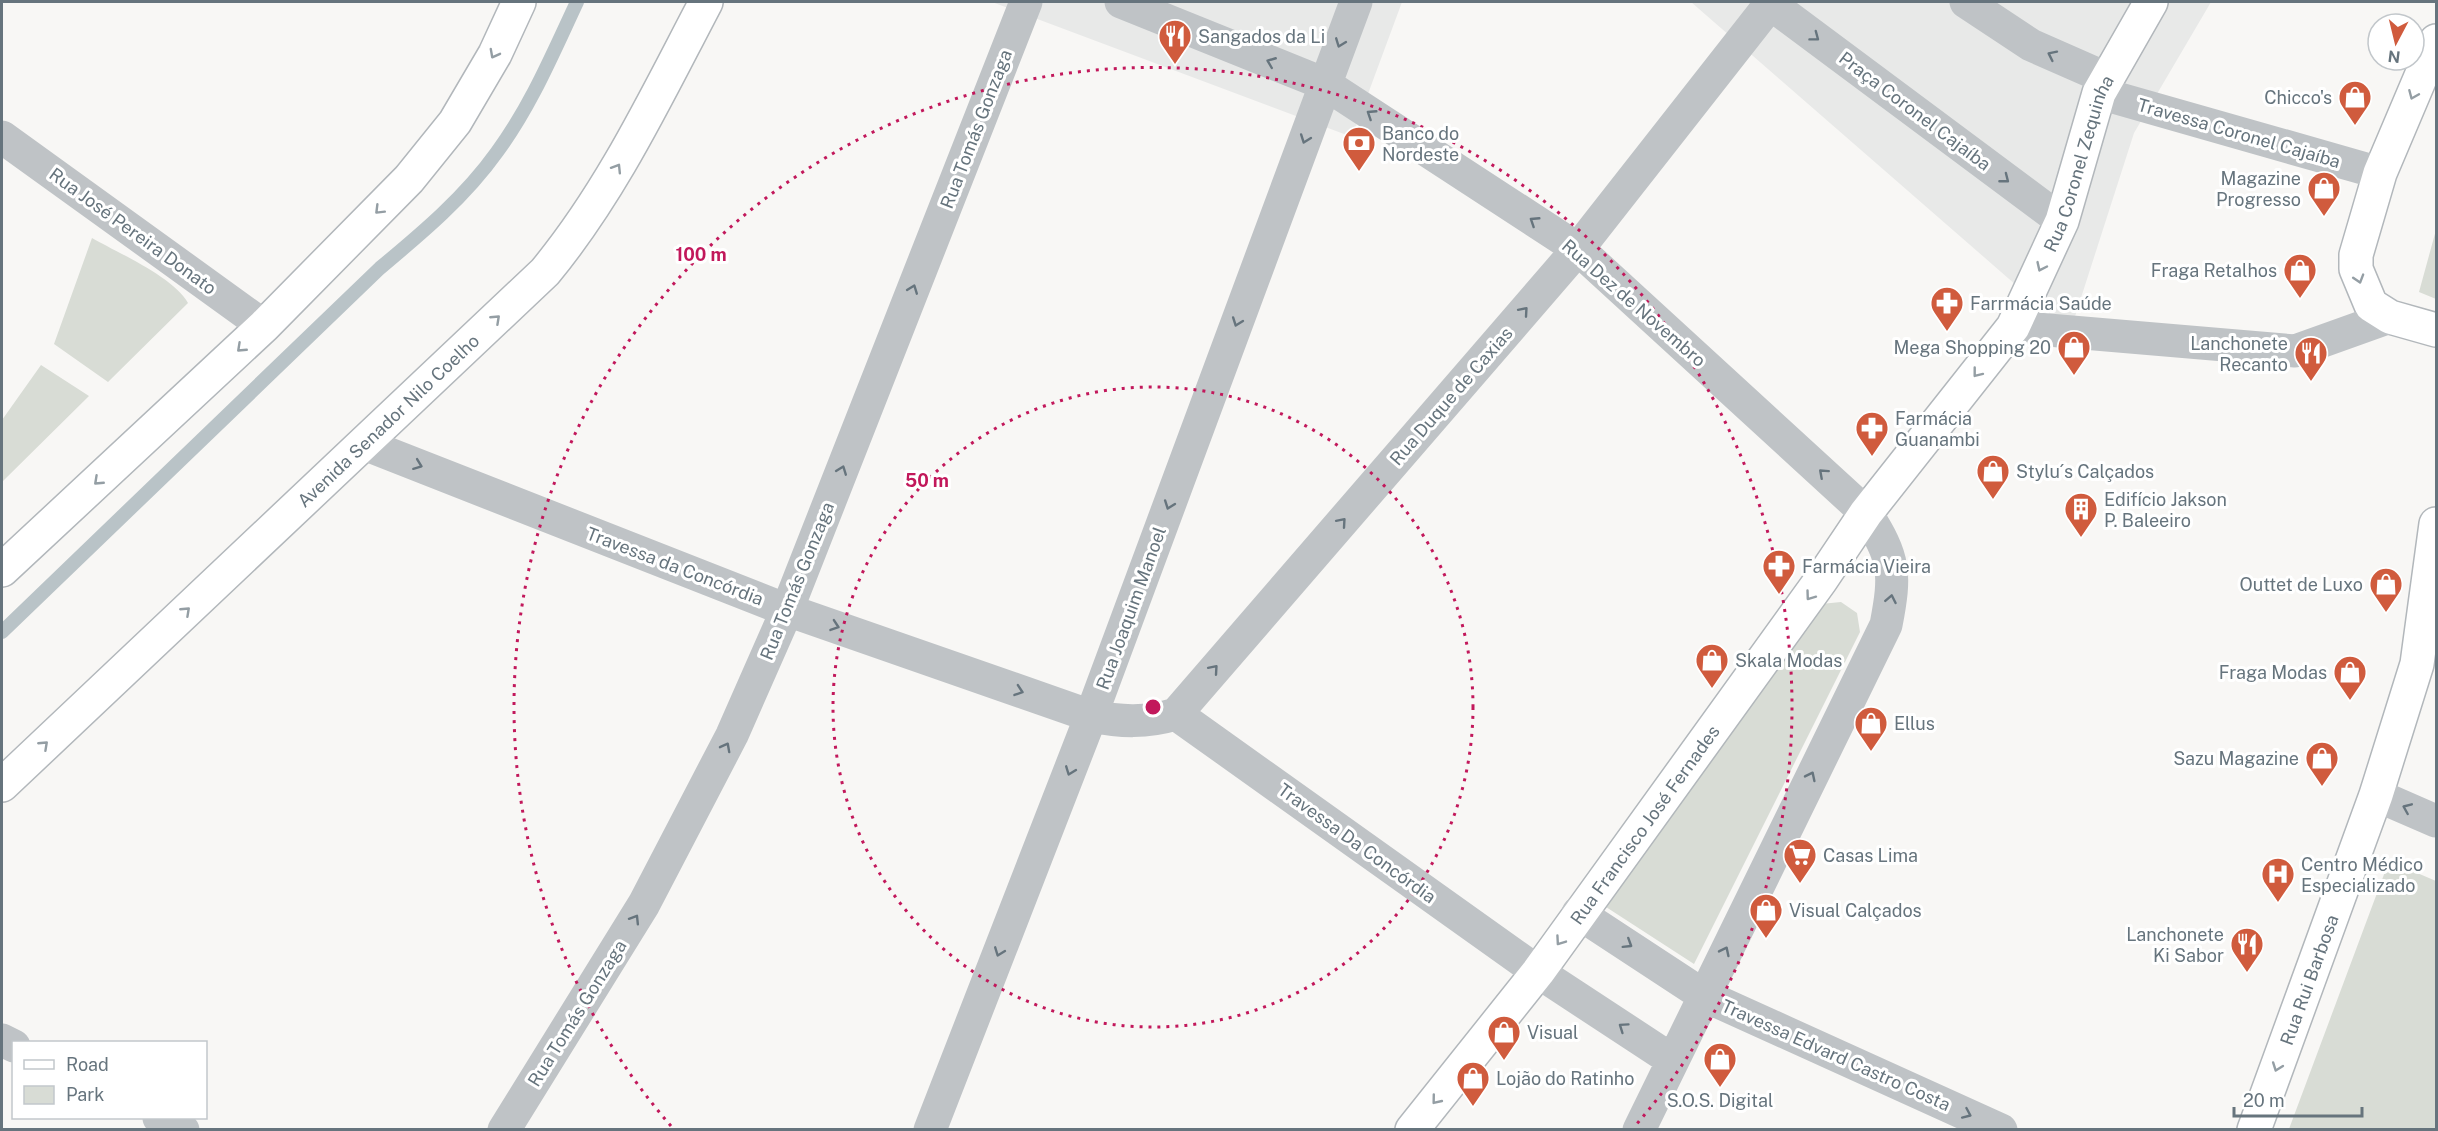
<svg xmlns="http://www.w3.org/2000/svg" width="2438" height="1131" font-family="'Public Sans',sans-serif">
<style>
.built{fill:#e8e9e8}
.green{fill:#d8dcd5}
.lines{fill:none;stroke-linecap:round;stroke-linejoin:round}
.stream{stroke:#b9c3c7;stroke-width:14}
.secondary-casing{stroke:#b2b7bb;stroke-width:36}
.street{stroke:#bfc3c6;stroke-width:33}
.secondary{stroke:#fff;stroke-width:33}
.oneway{stroke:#66747d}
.oneway2{stroke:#949ea4}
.ring{fill:none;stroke:#c2185b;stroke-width:3;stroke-dasharray:3 6}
.labels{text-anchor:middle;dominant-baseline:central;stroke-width:6;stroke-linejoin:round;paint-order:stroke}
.poi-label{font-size:18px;fill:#66747d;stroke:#fff;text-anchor:start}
.street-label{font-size:18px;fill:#66747d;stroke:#fff}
.centre{fill:#c2185b;stroke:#fff;stroke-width:3}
.ring-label{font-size:18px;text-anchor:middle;font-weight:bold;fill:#c2185b;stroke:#fff;stroke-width:6;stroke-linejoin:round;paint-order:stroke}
</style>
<rect width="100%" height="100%" fill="#f8f7f5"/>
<path class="built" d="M992 2H1402L1352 137Z
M1691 2H2211L2134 133 2070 332Z"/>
<path class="green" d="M2436 230V299L2419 292Z
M92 238C118 253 174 277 188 303L108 382 54 344Z
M41 365 89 396 2 482V420Z
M1841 602 1857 613 1860 632 1694 964 1606 907 1821 604Z
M2389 861 2436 881V1129H2289Z"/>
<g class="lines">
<path class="stream" d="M2 632 380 268C422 233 465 197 497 152 531 106 553 53 577 2"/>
<defs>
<g id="secondary">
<path d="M2436 41 2380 173 2356 255V269L2371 305 2390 317 2436 330"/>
<path d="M2 570 264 326 409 179 455 122 495 54 519 2"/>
<path id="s1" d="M2 785 545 272C612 191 657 95 706 2"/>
<path id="s2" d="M1412 1130 1538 972 1821 580 1866 513 2013 327 2062 221 2099 93 2151 2"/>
<path id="s3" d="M2254 1130 2376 795 2417 664 2436 524"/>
</g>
</defs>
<use href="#secondary" class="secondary-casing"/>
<path class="street" d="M1121 2 1325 84 1578 249 1866 513C1895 558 1896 573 1886 625L1639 1130
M1768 2 2062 221
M1966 2 2031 45 2106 78
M2099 93 2380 173
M2 137 264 326
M2013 327 2295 351 2390 317
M364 444 787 610 1091 716C1121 722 1146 723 1176 714L1578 249 1771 3
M1176 714 1538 972 1672 1060
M2376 795 2436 821
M1578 913 1703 995 2001 1130
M2 1040 14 1046
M159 1118 183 1130
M504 1130 644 904 732 735 787 610 1026 2
M930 1130 1091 716 1356 2"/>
<use href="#secondary" class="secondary"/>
</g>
<defs><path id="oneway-chevron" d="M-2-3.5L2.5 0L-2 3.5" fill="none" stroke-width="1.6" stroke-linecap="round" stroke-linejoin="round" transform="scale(1.5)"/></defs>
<g class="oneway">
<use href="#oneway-chevron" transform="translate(1815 37) rotate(37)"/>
<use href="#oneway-chevron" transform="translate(1340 43) rotate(111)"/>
<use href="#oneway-chevron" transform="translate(2052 55) rotate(-154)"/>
<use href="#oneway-chevron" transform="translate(1271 62) rotate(-158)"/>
<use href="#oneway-chevron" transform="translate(1371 114) rotate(-147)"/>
<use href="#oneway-chevron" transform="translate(1305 139) rotate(110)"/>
<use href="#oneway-chevron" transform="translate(2005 179) rotate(38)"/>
<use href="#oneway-chevron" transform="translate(1534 221) rotate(-147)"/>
<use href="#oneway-chevron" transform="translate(913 289) rotate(-69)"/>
<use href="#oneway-chevron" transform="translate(1524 311) rotate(-49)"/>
<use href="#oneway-chevron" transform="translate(1237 322) rotate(110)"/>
<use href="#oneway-chevron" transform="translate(418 465) rotate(21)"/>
<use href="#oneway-chevron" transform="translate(842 470) rotate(-69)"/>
<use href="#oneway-chevron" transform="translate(1823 473) rotate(-138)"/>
<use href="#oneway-chevron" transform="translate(1169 505) rotate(110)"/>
<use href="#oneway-chevron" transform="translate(1342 522) rotate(-49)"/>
<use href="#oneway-chevron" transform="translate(1891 599) rotate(-79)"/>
<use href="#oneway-chevron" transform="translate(835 626) rotate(19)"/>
<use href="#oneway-chevron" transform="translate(1214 669) rotate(-49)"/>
<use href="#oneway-chevron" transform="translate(1019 691) rotate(19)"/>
<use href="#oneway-chevron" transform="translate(726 747) rotate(-62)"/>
<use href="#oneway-chevron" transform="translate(1070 771) rotate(111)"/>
<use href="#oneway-chevron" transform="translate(1811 776) rotate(-64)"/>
<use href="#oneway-chevron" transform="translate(2407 808) rotate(-157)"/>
<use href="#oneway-chevron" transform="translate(635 919) rotate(-58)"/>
<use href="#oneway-chevron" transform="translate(1628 944) rotate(32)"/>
<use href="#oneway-chevron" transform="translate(1725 951) rotate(-64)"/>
<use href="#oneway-chevron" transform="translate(999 952) rotate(111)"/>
<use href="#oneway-chevron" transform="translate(1623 1027) rotate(-145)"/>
<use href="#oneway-chevron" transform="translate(1967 1114) rotate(24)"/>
</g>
<g class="oneway2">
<use href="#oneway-chevron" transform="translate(494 54) rotate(118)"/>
<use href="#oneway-chevron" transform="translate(2413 95) rotate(113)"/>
<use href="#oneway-chevron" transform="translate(617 168) rotate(-58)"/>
<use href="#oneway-chevron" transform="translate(379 210) rotate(135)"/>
<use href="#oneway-chevron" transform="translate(2041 267) rotate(115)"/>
<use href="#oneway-chevron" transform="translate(2359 279) rotate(73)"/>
<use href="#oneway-chevron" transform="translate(496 319) rotate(-43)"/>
<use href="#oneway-chevron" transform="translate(241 348) rotate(137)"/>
<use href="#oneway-chevron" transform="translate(1977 373) rotate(128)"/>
<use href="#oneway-chevron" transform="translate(98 481) rotate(137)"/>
<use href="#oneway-chevron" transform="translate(1810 596) rotate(126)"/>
<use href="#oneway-chevron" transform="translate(186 611) rotate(-43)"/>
<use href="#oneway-chevron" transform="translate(44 745) rotate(-43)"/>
<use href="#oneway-chevron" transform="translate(1560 941) rotate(125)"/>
<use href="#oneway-chevron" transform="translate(2277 1067) rotate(110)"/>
<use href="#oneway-chevron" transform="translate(1436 1100) rotate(129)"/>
</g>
<g class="ring">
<circle cx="1153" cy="707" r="320"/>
<path d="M671 1126A639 639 0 1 1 1635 1126"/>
</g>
<defs>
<symbol id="restaurant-pin" viewBox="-11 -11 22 30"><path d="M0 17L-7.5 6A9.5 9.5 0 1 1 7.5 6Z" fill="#d05b3d" stroke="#fff"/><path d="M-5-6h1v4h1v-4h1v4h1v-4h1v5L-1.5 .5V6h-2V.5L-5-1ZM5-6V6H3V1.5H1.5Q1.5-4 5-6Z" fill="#fff"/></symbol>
<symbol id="shop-pin" viewBox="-11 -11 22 30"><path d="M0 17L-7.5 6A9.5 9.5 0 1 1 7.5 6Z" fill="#d05b3d" stroke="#fff"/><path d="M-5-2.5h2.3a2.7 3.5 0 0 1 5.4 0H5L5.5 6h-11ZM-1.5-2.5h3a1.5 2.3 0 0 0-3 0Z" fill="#fff"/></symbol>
<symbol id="bank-pin" viewBox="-11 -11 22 30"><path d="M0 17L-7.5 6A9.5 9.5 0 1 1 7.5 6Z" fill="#d05b3d" stroke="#fff"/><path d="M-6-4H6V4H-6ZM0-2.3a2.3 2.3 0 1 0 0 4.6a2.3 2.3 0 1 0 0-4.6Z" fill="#fff"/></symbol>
<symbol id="pharmacy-pin" viewBox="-11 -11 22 30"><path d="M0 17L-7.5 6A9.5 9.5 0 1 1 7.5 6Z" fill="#d05b3d" stroke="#fff"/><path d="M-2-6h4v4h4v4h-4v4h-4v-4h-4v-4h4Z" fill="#fff"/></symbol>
<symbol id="building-pin" viewBox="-11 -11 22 30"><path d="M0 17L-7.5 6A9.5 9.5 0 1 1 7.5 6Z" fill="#d05b3d" stroke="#fff"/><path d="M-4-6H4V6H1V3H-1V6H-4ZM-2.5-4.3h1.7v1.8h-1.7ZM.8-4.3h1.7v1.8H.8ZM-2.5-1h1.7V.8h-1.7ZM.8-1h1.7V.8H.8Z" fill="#fff"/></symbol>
<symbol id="supermarket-pin" viewBox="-11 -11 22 30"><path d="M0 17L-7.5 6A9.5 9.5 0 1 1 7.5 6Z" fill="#d05b3d" stroke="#fff"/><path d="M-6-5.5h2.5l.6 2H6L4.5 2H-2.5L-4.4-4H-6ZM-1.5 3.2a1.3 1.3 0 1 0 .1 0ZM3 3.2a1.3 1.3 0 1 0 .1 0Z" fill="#fff"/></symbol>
<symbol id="hospital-pin" viewBox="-11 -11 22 30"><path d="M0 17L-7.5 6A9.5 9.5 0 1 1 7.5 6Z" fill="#d05b3d" stroke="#fff"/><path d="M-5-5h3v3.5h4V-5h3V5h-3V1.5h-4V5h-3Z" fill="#fff"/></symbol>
</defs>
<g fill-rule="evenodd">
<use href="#restaurant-pin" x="1156" y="17" width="38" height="52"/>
<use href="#shop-pin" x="2336" y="78" width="38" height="52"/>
<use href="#bank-pin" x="1340" y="124" width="38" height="52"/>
<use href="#shop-pin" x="2305" y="169" width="38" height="52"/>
<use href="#shop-pin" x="2281" y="251" width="38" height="52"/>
<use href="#pharmacy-pin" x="1928" y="284" width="38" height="52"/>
<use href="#shop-pin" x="2055" y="328" width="38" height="52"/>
<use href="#restaurant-pin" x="2292" y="334" width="38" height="52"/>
<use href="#pharmacy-pin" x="1853" y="409" width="38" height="52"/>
<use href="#shop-pin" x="1974" y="452" width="38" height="52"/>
<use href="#building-pin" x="2062" y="490" width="38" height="52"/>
<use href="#pharmacy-pin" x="1760" y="547" width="38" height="52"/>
<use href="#shop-pin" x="2367" y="565" width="38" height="52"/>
<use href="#shop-pin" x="1693" y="641" width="38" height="52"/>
<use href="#shop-pin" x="2331" y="653" width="38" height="52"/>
<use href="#shop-pin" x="1852" y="704" width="38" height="52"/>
<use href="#shop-pin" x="2303" y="739" width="38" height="52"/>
<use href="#supermarket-pin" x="1781" y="836" width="38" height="52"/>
<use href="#hospital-pin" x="2259" y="855" width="38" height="52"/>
<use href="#shop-pin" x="1747" y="891" width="38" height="52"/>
<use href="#restaurant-pin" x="2228" y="925" width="38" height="52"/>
<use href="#shop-pin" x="1485" y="1013" width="38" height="52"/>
<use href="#shop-pin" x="1701" y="1040" width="38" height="52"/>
<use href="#shop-pin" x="1454" y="1059" width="38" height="52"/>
</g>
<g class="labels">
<g class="poi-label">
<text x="1198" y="36">Sangados da Li</text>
<text x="2332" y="97" text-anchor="end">Chicco's</text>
<text x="1382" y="133">Banco do<tspan x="1382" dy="21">Nordeste</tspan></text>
<text x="2301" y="178" text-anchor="end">Magazine<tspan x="2301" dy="21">Progresso</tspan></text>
<text x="2277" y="270" text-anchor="end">Fraga Retalhos</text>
<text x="1970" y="303">Farrmácia Saúde</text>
<text x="2288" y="343" text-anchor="end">Lanchonete<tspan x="2288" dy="21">Recanto</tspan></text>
<text x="2051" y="347" text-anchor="end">Mega Shopping 20</text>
<text x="1895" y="418">Farmácia<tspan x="1895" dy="21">Guanambi</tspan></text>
<text x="2016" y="471">Stylu´s Calçados</text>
<text x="2104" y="499">Edifício Jakson<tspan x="2104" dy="21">P. Baleeiro</tspan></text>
<text x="1802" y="566">Farmácia Vieira</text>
<text x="2363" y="584" text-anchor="end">Outtet de Luxo</text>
<text x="1735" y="660">Skala Modas</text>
<text x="2327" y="672" text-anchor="end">Fraga Modas</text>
<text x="1894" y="723">Ellus</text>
<text x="2299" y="758" text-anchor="end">Sazu Magazine</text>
<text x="1823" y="855">Casas Lima</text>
<text x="2301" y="864">Centro Médico<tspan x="2301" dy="21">Especializado</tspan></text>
<text x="1789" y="910">Visual Calçados</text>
<text x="2224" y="934" text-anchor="end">Lanchonete<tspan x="2224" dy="21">Ki Sabor</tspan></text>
<text x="1527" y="1032">Visual</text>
<text x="1496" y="1078">Lojão do Ratinho</text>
<text x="1720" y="1100" text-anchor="middle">S.O.S. Digital</text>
</g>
<g class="street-label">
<text transform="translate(1915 111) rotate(37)">Praça Coronel Cajaíba</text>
<text transform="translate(976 129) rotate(-69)">Rua Tomás Gonzaga</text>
<text transform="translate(2239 133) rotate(16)">Travessa Coronel Cajaíba</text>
<text stroke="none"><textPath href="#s2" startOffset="1180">Rua Coronel Zequinha</textPath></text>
<text transform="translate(133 231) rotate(36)">Rua José Pereira Donato</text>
<text transform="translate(1634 303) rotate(41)">Rua Dez de Novembro</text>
<text transform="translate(1451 396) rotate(-49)">Rua Duque de Caxias</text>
<text stroke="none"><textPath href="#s1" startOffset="531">Avenida Senador Nilo Coelho</textPath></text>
<text transform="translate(675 566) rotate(21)">Travessa da Concórdia</text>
<text transform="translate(797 581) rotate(-68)">Rua Tomás Gonzaga</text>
<text transform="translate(1131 608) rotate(-70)">Rua Joaquim Manoel</text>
<text stroke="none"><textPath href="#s2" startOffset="384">Rua Francisco José Fernades</textPath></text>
<text transform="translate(1357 843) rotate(36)">Travessa Da Concórdia</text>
<text stroke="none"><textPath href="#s3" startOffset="160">Rua Rui Barbosa</textPath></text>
<text transform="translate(577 1013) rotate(-58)">Rua Tomás Gonzaga</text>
<text transform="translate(1836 1055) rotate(24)">Travessa Edvard Castro Costa</text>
</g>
</g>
<circle cx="1153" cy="707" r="9" class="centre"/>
<g class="ring-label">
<text x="701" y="261">100 m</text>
<text x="927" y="487">50 m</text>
</g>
<rect width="2438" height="1131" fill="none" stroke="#66747d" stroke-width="6"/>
<rect x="12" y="1041" width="195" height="78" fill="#ffffff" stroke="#c2c7cb" stroke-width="1.5"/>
<rect x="24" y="1060" width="30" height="9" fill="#ffffff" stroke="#c2c7cb" stroke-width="1.5"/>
<text x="66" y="1071" font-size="18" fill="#66747d">Road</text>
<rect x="24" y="1086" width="30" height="18" fill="#d8dcd5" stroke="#c2c7cb" stroke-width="1.5"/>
<text x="66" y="1101" font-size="18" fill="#66747d">Park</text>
<g transform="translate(2396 42) rotate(187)"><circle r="28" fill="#ffffff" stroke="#c2c7cb" stroke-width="1.5"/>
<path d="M0-4.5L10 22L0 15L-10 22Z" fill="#d05b3d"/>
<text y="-9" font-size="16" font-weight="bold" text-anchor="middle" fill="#66747d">N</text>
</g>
<path d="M2234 1107v9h128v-9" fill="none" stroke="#66747d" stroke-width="3"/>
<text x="2243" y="1107" font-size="18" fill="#66747d" stroke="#ffffff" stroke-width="4.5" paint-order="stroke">20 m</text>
</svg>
